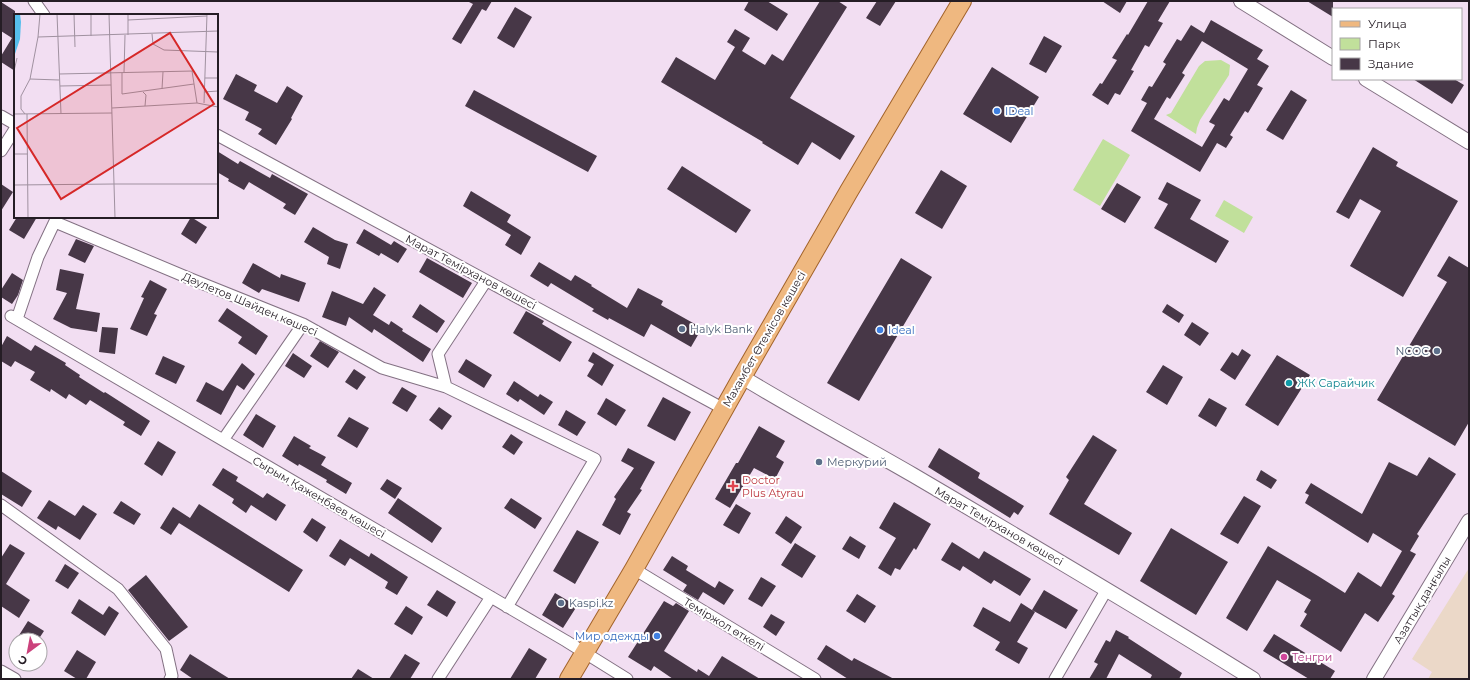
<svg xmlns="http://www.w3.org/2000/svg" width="1470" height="680" font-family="Montserrat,sans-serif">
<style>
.education{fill:#ebd8c8}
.green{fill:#c1e09b}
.building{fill:#473747;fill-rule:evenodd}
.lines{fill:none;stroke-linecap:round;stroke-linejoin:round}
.minor-casing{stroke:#837183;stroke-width:13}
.tertiary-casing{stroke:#837183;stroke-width:16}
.primary-casing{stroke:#a2632a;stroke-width:20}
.minor{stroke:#fff;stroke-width:11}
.tertiary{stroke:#fff;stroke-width:14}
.primary{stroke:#efb880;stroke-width:18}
.shop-dot{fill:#3f7fe0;stroke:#fff;stroke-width:1.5}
.service-dot{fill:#5c6f8a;stroke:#fff;stroke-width:1.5}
.culture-dot{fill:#0f9aa8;stroke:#fff;stroke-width:1.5}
.health-dot{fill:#e0444e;stroke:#fff;stroke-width:1.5}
.hotel-dot{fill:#d1479c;stroke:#fff;stroke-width:1.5}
.labels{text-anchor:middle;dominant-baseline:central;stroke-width:4;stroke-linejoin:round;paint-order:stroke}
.shop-label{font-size:11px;fill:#366cbe;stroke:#fff;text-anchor:start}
.street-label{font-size:11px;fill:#251d25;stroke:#fff}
.service-label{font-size:11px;fill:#4e5e75;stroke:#fff;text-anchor:start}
.culture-label{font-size:11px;fill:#0d838f;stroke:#fff;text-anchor:start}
.health-label{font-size:11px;fill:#be3a42;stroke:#fff;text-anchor:start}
.hotel-label{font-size:11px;fill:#b23c85;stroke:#fff;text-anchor:start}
.inset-road{fill:none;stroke:#a091a0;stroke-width:1}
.view{fill:#d62828;fill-opacity:0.15;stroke:#d62828;stroke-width:2}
.inset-edge{fill:none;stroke:#251d25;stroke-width:2}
</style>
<rect width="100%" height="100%" fill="#f2def2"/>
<path class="education" d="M1469 568V679H1428L1432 672 1412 659Z"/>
<path class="green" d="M1221 60 1230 65 1229 75 1200 120 1197 128 1196 134 1166 115 1171 113 1199 66 1205 61Z
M1103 139 1130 155 1100 206 1073 190Z
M1224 200 1253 217 1244 233 1215 216Z"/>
<path class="building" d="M467 1H492L486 11 482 9 461 44 452 39 473 4Z
M749 1H767L788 14 777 31 744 10Z
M820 1H838L847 7 790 98 855 136 840 160 812 142 798 165 762 143 763 142 661 82 676 57 715 80 735 47 727 42 735 29 750 38 742 51 765 65 772 54 783 61Z
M877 1H896L880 26 866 18Z
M1102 1H1127L1120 13Z
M1148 1H1170L1158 21 1163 23 1149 47 1145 45 1131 70 1134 71 1120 95 1115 93 1108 105 1092 95 1100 83 1102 84 1117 60 1112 58 1127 34 1128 35Z
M1307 1H1333V17Z
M1 2 15 11V71L1 62V56L12 38 1 31Z
M515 7 532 17 514 48 497 38Z
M1211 20 1263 50 1257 59 1269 66 1257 85 1263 88 1248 113 1245 111 1230 135 1233 137 1226 148 1217 143 1200 172 1131 131 1147 103 1141 100 1149 86 1152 87 1166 64 1163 62 1177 39 1181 41 1191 25 1204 33ZM1202 41 1248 69 1229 101 1224 98 1209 122 1215 125 1202 147 1154 119 1167 97 1170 99 1185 75 1182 73Z
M1044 36 1062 46 1046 73 1029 64Z
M992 67 1039 97 1011 143 963 114Z
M236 74 257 85 254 91 277 103 287 86 303 96 291 118 292 119 276 145 258 134 262 129 245 120 249 112 223 99Z
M1413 79H1454L1464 85 1452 104Z
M474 90 597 156 588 172 465 106Z
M1291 90 1307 100 1283 140 1266 130Z
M1373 147 1398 162 1396 166 1458 201 1403 297 1350 266 1381 211 1360 199 1349 219 1336 212Z
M217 151 238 164 240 161 270 178 272 174 308 194 295 215 283 208 286 204 249 182 244 190 228 181 229 179 217 172Z
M682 166 751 210 736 233 667 189Z
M941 170 967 186 942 229 915 213Z
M1167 182 1201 200 1190 219 1229 241 1216 263 1154 228 1168 204 1158 199Z
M1117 183 1141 197 1125 223 1101 209Z
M1 184 13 192 1 211Z
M471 191 511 215 507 222 531 237 521 255 505 245 511 235 463 206Z
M17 217H37L24 239 9 230Z
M191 217 207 227 196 244 181 234Z
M313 227 335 240 348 244 340 269 327 264 329 257 304 242Z
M364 229 391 245 394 241 407 249 398 263 381 253 379 256 356 243Z
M76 239 94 246 85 263 68 255Z
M1449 256 1469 268V422L1455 446 1377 400 1447 282 1437 276Z
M427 258 472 283 463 298 419 272Z
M901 258 932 277 859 401 827 383Z
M539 262 571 281 575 275 592 285 591 286 627 308 638 288 663 301 661 305 702 328 691 347 651 324 644 337 609 318 608 320 592 311 594 309 551 283 548 287 530 276Z
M253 263 280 278 281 274 306 283 299 302 262 289 259 293 242 283Z
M60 269 84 274 76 309 100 313 97 332 71 328 53 319 67 293 56 290Z
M12 273 23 280 18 295 12 304 1 297V290Z
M150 280 167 289 154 314 157 315 147 336 130 329 144 298 141 297Z
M374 287 386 295 373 315 389 325 391 321 403 329 402 331 431 349 423 362 374 329 372 333 349 317 346 326 322 317 332 291 363 304Z
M420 304 445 321 437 333 412 317Z
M1167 304 1184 315 1179 323 1162 312Z
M227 308 268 336 256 355 238 343 242 337 218 321Z
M526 311 544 321 542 324 572 342 560 362 513 333Z
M1192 322 1209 333 1200 346 1184 335Z
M102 327 118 328 115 354 99 352Z
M7 336 31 351 35 345 66 363 65 365 80 375 79 377 104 393 105 392 150 421 141 436 123 425 125 422 90 400 86 405 69 394 66 399 51 389 50 392 30 380 35 372 15 361 11 367 1 361V347Z
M320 341 339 352 328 368 310 356Z
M1242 349 1251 355 1235 380 1220 370 1232 352 1238 356Z
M593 352 614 365 602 386 587 376 594 364 588 361Z
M293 353 312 366 304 378 285 366Z
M1277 355 1310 375 1278 426 1245 405Z
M163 356 185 366 176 384 155 374Z
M466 359 492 375 484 388 458 372Z
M242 363 255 374 244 390 237 385 221 415 196 401 206 382 223 391Z
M1163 365 1183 377 1167 405 1146 392Z
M354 369 366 377 357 390 345 382Z
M514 381 538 397 540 394 553 402 544 415 520 399 518 402 506 394Z
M402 387 417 396 407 412 392 403Z
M663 397 691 412 675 441 647 426Z
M606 398 626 410 616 426 597 414Z
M1209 398 1227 408 1216 427 1198 416Z
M439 407 452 416 442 430 429 420Z
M566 410 586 422 577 436 558 425Z
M256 414 276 426 263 448 243 435Z
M349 417 369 428 357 448 337 436Z
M759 426 785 441 776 457 784 462 775 479 754 468 730 508 715 499 736 463H738Z
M511 434 523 442 514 455 502 447Z
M1093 435 1117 450 1084 504 1132 533 1119 555 1049 514 1069 480 1066 477Z
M294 436 311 446 309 448 326 457 321 465 352 483 346 494 326 482 327 480 299 464 298 466 282 456Z
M158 441 176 452 162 476 144 464Z
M628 448 655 462 640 489 642 490 627 512 631 514 620 535 602 525 616 499 614 497 634 468 621 461Z
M939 448 980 473 978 478 1024 506 1018 515 1014 512 1010 518 928 467Z
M1429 457 1456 474 1417 534 1419 536 1410 551 1416 554 1392 594 1395 596 1378 622 1365 613 1341 652 1300 626 1307 614 1304 612 1311 600 1277 580 1247 631 1226 618 1268 546 1318 576 1345 593 1358 572 1381 587 1402 551 1373 533 1368 543 1305 503 1309 495 1305 493 1311 483 1362 514 1389 462 1417 476Z
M223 468 238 477 236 481 263 498 267 493 286 505 276 521 251 505 246 513 232 503 234 499 212 485Z
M1261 470 1277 480 1271 489 1256 480Z
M1 471 32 491 22 507 1 494Z
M387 479 402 488 395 499 380 489Z
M1244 496 1261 506 1238 544 1220 534Z
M398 498 442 528 432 543 388 513Z
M511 498 542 518 535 529 504 508Z
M49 500 75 516 83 505 97 514 80 540 58 526 56 530 37 518Z
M121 501 141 514 134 525 113 513Z
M894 502 931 524 916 550 914 548 900 570 895 568 891 576 878 568 896 538 879 528Z
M199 504 303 570 289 592 179 523 171 535 160 528 173 507 190 518Z
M736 504 751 513 739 534 723 525Z
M786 516 802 527 791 544 775 533Z
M312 518 326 527 317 542 303 532Z
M1171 528 1228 562 1196 615 1140 581Z
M577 530 599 542 575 584 553 571Z
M850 536 866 546 859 559 842 549Z
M340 539 369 557 371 553 408 577 397 595 385 588 388 582 350 558 345 566 329 556Z
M952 542 979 559 984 551 1031 579 1020 596 994 580 991 584 963 566 960 571 941 560Z
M795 543 816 556 802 578 781 565Z
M10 544 25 553 6 584 30 600 19 618 1 606V558Z
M672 556 688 566 686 570 715 588 719 581 734 590 724 605 703 592 698 600 683 591 687 585 663 570Z
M65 564 79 573 68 589 55 581Z
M146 575 188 627 169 641 128 590Z
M761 577 776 586 762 607 748 599Z
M437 590 456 602 447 617 427 605Z
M1044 590 1078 610 1066 629 1032 610Z
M555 593 577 606 563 628 542 615Z
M857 594 876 606 865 623 846 611Z
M79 599 103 615 109 606 119 613 105 636 71 613Z
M664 601 673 606 676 603 689 611 664 651 697 672 698 669 709 676 722 656 760 679H673L654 666 651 671 628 657Z
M1021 603 1035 612 1017 642 1028 648 1019 664 995 650 1000 642 973 626 983 607 1010 622Z
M406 606 423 617 412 635 394 624Z
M771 614 785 622 776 636 763 627Z
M28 621 44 631 38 640H16Z
M1116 630 1129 637 1128 638 1182 673 1179 679H1150L1152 675 1119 654 1106 679H1089L1098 664 1094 662 1106 640 1110 642Z
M1274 634 1335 671 1330 679H1309L1263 651Z
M826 645 852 661 854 658 894 679H848L817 659Z
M529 648 547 659 535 679H510Z
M77 650 96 662 86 679H77L64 671Z
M190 654 230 679H193L180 670Z
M405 654 420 663 410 679H389Z
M358 669 374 679H351Z"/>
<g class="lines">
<defs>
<path id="minor" d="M34 1 44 15
M1 116 15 124
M217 135 724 409
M1 151 15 129
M55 222 191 279 303 324 382 368 446 387 595 459 507 607
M11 316 566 641 627 679
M17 319 38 257 57 217
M446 387 438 354 486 281
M223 440 303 324
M1 505 118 589 166 649 172 676 170 679
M634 569 815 679
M1 671 15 679
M438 679 491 597
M1055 679 1107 589"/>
<path id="tertiary" d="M1241 1 1333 58
M1366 79 1469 142
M742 377C798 411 856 442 913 475 1027 542 1141 609 1253 679
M1374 679 1469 521"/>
<path id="primary" d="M569 679 634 569 742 377 849 191 962 1"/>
</defs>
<use href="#minor" class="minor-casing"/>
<use href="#tertiary" class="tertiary-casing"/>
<use href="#primary" class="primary-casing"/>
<use href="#minor" class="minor"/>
<use href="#tertiary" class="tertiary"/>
<use href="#primary" class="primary"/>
</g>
<g class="shop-dot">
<circle cx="997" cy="111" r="4"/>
<circle cx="880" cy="330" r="4"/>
<circle cx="657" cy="636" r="4"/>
</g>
<g class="service-dot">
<circle cx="682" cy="329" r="4"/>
<circle cx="1437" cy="351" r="4"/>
<circle cx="819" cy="462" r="4"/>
<circle cx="561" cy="603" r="4"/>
</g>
<circle class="culture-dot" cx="1289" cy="383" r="4"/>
<path class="health-dot" d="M731 480h4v4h4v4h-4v4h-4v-4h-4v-4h4z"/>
<circle class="hotel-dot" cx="1284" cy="657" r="4"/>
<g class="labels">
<g class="shop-label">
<text x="1005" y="111">IDeal</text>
<text x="888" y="330">Ideal</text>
<text x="649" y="636" text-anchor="end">Мир одежды</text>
</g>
<g class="street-label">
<text transform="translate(471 272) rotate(28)">Марат Темірханов көшесі</text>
<text transform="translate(250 304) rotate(23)">Дәулетов Шайден көшесі</text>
<text transform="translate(764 339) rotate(-60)">Махамбет Өтемісов көшесі</text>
<text transform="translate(319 497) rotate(30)">Сырым Қаженбаев көшесі</text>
<text transform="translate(999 526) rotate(30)">Марат Темірханов көшесі</text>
<text transform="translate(1422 600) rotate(-59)">Азаттық даңғылы</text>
<text transform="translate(724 624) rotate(31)">Теміржол өткелі</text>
</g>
<g class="service-label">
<text x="690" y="329">Halyk Bank</text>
<text x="1429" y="351" text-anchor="end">NCOC</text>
<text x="827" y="462">Меркурий</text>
<text x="569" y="603">Kaspi.kz</text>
</g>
<g class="culture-label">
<text x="1297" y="383">ЖК Сарайчик</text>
</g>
<g class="health-label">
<text x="742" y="480">Doctor<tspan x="742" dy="13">Plus Atyrau</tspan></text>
</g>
<g class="hotel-label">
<text x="1292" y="657">Тенгри</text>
</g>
</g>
<g transform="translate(14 14)">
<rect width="204" height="204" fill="#f2def2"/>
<path d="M0 0H6L7 8 6 25 0 43Z" fill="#56beec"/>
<path class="inset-road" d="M43 0 47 100M60 0 61 33M77 0V22M95 0 101 204M114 6 193 2M138 20 139 30 150 36 204 38M114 21V0M24 23 204 17M0 57 3 44M178 57 183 89M108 59V80L180 70M110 59 111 21M45 60 179 57M191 64H204M16 65 45 66M46 72 97 71M148 75 149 58M129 78 132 81 131 92M190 78 204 77M190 89 193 0M98 94 183 89 204 93M0 100 98 99M11 100 7 95V82L16 65 24 23 26 0M13 100 14 204M0 140H14M100 170H204M0 171 100 170"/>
<path class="view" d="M156 19 200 90 47 185 3 114Z"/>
<rect width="204" height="204" class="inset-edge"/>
</g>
<rect width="1470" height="680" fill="none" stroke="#251d25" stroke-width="4"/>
<rect x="1332" y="8" width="130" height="72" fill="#ffffff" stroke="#a8a5a8"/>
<rect x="1340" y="21" width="20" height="6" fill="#efb880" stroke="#a8a5a8"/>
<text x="1368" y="28" font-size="12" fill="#251d25">Улица</text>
<rect x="1340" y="38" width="20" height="12" fill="#c1e09b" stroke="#a8a5a8"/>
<text x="1368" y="48" font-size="12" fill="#251d25">Парк</text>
<rect x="1340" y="58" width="20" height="12" fill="#473747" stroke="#a8a5a8"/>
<text x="1368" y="68" font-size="12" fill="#251d25">Здание</text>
<g transform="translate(28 652) rotate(212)"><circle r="19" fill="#ffffff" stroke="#a8a5a8"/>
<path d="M0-3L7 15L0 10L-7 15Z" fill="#cb427c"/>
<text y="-6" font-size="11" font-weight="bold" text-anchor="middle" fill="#251d25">С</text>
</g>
</svg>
